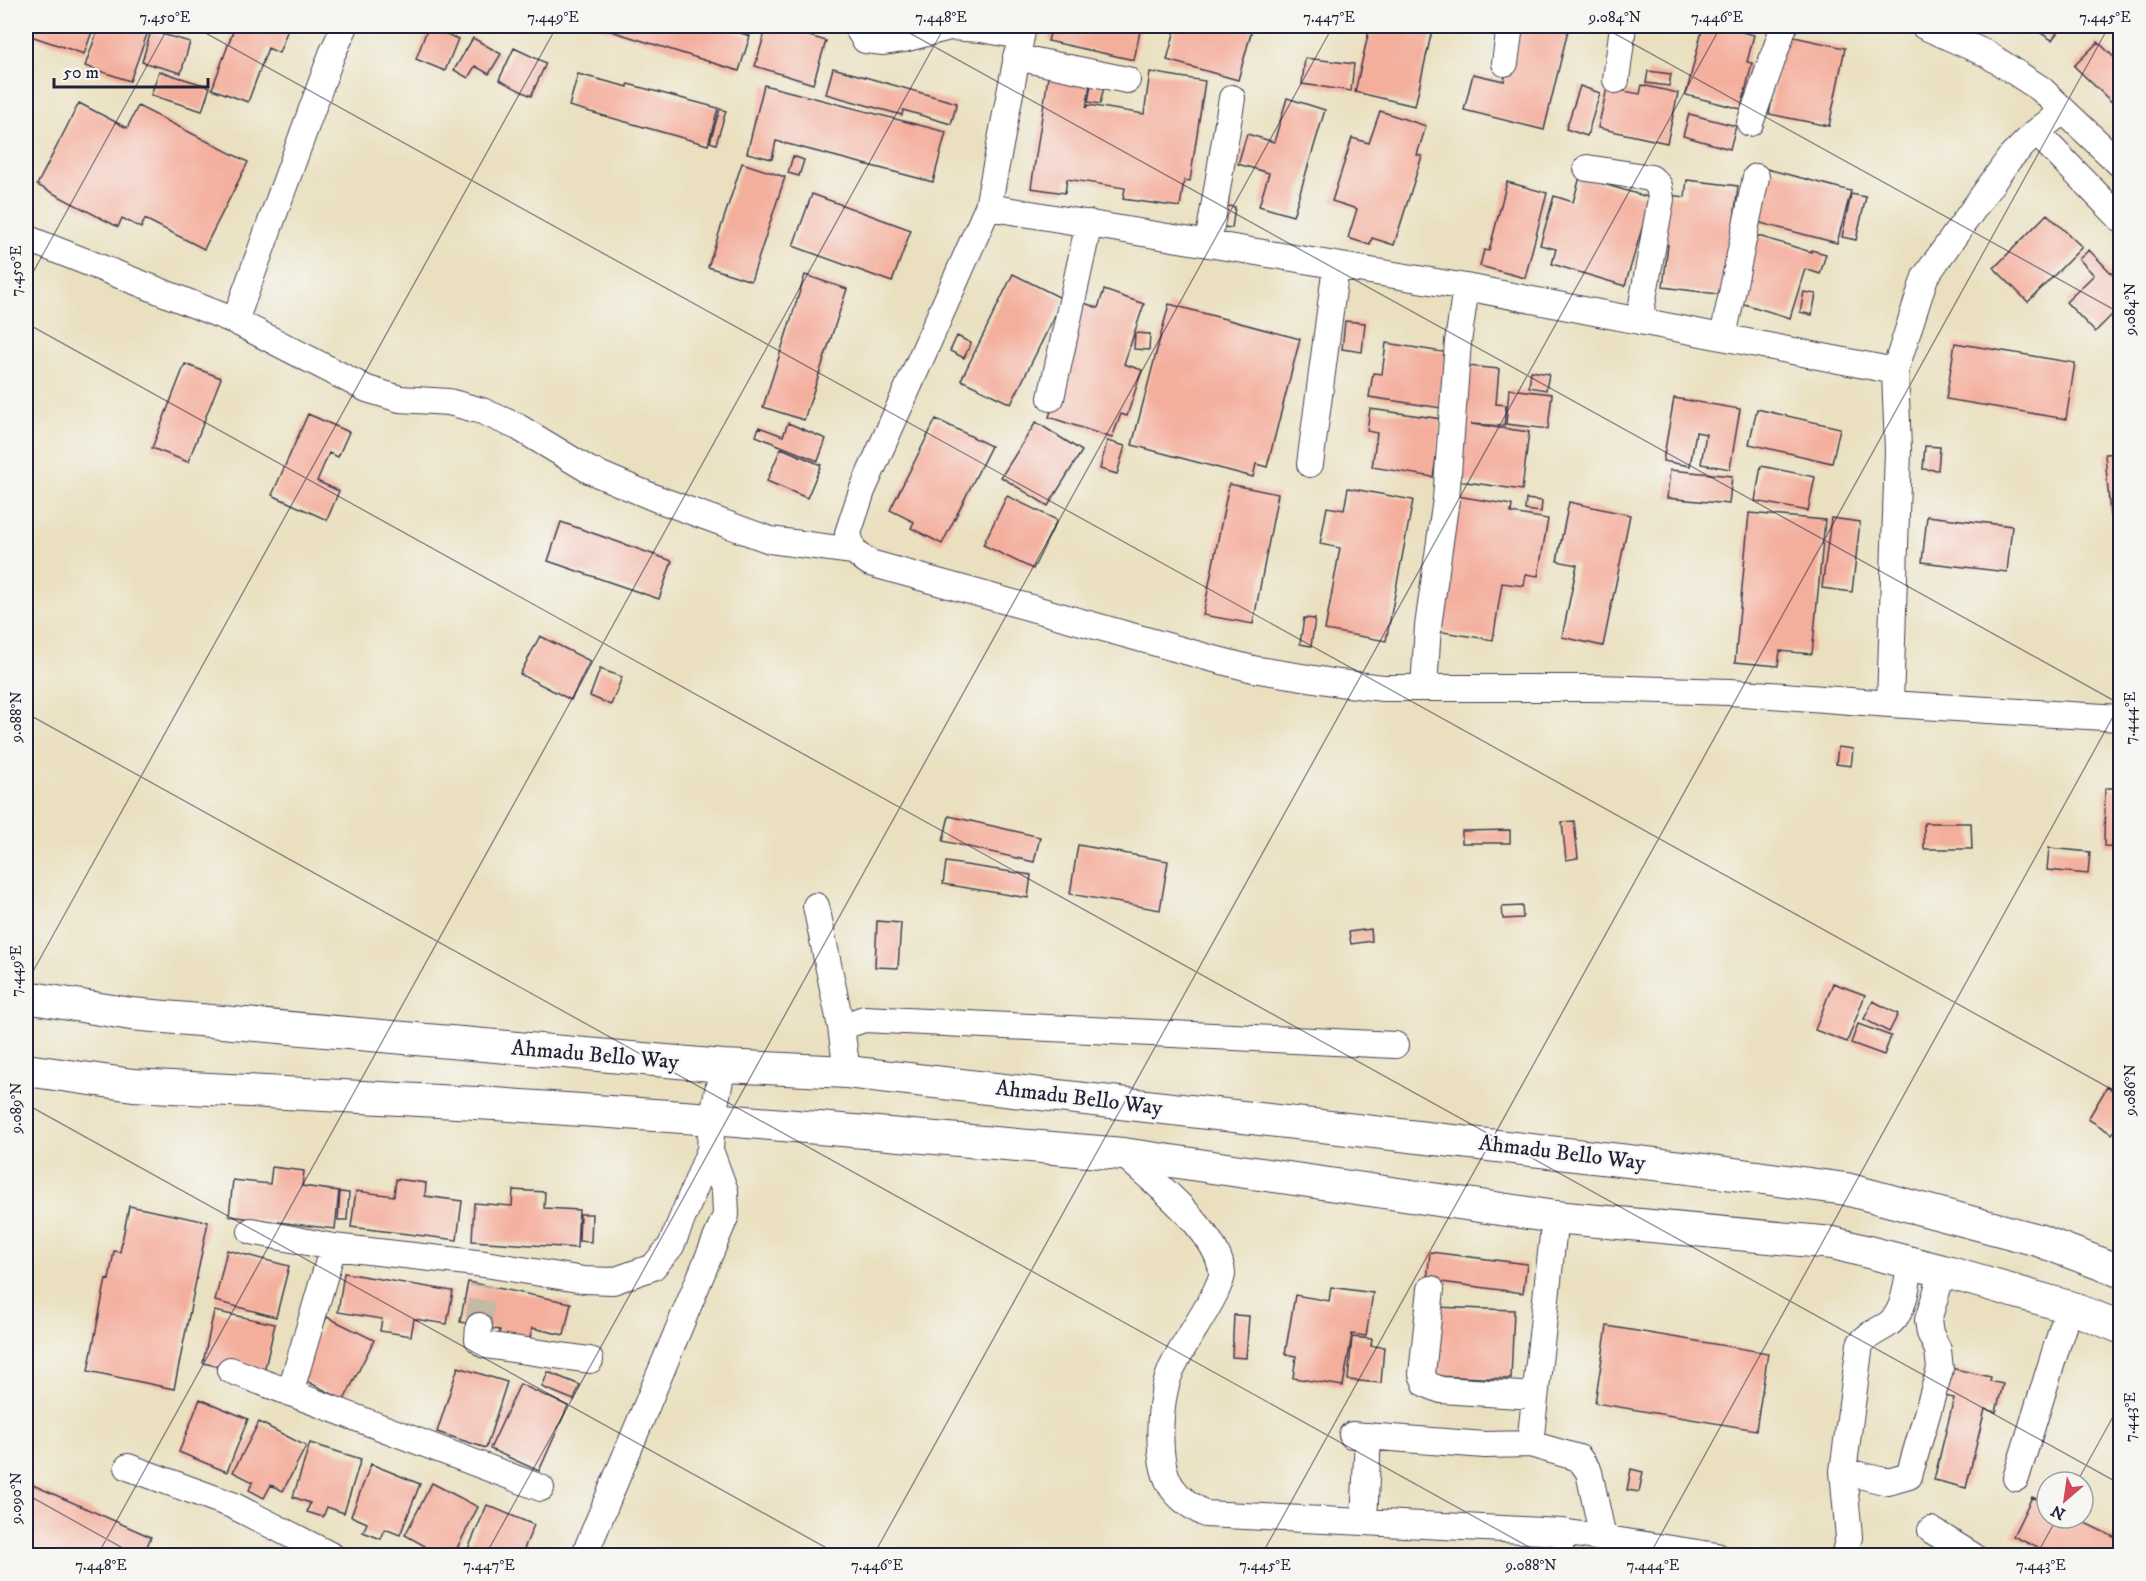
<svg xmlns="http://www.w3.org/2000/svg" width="2146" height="1581" font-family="'IM FELL DW Pica',serif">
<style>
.building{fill:#f4ae9c}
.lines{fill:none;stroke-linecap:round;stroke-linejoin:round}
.minor-tunnel{stroke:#c2baa5;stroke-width:26;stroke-dasharray:26 13;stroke-linecap:butt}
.minor-casing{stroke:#403e4f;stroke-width:28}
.major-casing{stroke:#403e4f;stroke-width:34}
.minor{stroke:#fff;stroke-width:26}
.major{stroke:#fff;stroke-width:32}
.ticks{fill:none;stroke:#22223b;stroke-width:1.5;stroke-opacity:0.45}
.labels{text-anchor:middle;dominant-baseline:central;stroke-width:4.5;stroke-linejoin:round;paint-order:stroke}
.street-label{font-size:22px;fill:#22223b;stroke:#f6f6f2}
.neatline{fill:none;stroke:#22223b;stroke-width:2}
.ticks-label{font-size:15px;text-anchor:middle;fill:#22223b}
</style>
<rect width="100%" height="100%" fill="#f6f6f2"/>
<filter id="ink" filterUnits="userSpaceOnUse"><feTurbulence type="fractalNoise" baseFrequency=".0167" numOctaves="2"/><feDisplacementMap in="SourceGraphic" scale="12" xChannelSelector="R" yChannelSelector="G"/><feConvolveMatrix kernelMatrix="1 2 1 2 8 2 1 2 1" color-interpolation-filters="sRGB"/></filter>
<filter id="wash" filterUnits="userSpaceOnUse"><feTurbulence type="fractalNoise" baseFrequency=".008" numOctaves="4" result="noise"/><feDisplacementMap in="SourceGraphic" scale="24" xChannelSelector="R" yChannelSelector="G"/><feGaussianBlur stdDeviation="1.35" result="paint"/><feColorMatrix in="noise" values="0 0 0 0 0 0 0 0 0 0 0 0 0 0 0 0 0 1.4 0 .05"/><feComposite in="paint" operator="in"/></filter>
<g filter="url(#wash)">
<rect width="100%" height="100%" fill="#eae0bf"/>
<g id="blocks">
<path class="building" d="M31 26H94L84 54 28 35Z
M99 26H150L130 81 85 66Z
M168 26H196L192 35Z
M235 26H289L279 53 268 48 248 102 212 89Z
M595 26H717L750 36 739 71Z
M767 26H776L826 41 813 84 755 66Z
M1052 26H1141L1134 60 1048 41Z
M1176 26H1253L1238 80 1167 60Z
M1370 26H1433L1415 106 1355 92Z
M1517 26H1569L1544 130 1464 110 1473 74 1504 81Z
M1703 26H1718L1754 35 1747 62 1752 63 1741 109 1686 95Z
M2029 26H2062L2052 40Z
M428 27 458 39 445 71 416 59Z
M151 31 190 42 181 73 142 62Z
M1785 35 1845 48 1829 126 1769 114Z
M473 38 501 54 489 74 475 66 468 78 454 70Z
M2098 42 2120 63V107L2119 109 2074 66Z
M514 48 546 63 531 96 499 80Z
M1305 58 1354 64 1351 91 1302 84Z
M833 68 957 103 951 124 903 110 902 115 826 94Z
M159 71 210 87 202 111 151 95Z
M1648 71 1671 74 1669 86 1646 83Z
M1150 72 1205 81 1190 181 1184 180 1180 207 1123 199 1125 188 1067 179 1065 193 1031 188 1048 77 1090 84 1086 108 1088 105 1144 114Z
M578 74 628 87V84L718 108 708 145 569 106Z
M764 85 946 132 933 182 776 141 772 159 747 153Z
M1091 85 1104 87 1100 104 1088 102Z
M1642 85 1678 93 1667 143 1598 128 1607 88 1640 94Z
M1580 86 1600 93 1587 136 1566 129Z
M1287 98 1325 110 1293 216 1259 206 1269 173 1238 164 1247 134 1274 142Z
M79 103 127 128 138 106 248 162 204 249 145 219 141 228 122 218 118 227 37 185Z
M720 109 726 111 716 144 710 142Z
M1380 111 1426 126 1417 155 1422 156 1394 245 1372 238 1370 245 1348 238 1357 209 1332 201 1352 138 1369 143Z
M1689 114 1736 126 1730 149 1683 136Z
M793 156 804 160 799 176 788 173Z
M742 163 785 177 751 281 708 267Z
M1763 168 1851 191 1837 243 1749 220Z
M1580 177 1651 198 1625 286 1552 264 1556 249 1540 245 1554 196 1573 202Z
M1687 180 1738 186 1725 295 1663 287 1668 245 1657 244 1662 194 1685 197Z
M1507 182 1547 193 1525 278 1480 266 1484 250 1489 251Z
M812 194 911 230 892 282 793 246Z
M1851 194 1866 197 1856 240 1842 237Z
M1218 205 1235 207 1232 228 1215 226Z
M2047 214 2082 247 2028 302 1994 268Z
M1752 234 1811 252V250L1826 254 1820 274 1805 269 1790 318 1731 300Z
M2089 250 2120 282V307L2095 332 2066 302 2094 275 2079 259Z
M1013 274 1063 299 1011 404 961 380Z
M805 275 847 289 804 420 763 407Z
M1104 290 1144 304 1124 364 1142 370 1127 416 1121 414 1112 438 1049 417 1068 360 1079 301 1098 308Z
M1804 292 1816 294 1812 315 1800 312Z
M1169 304 1300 339 1267 467 1256 464 1253 477 1132 445Z
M1345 321 1365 323 1362 352 1342 349Z
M1135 333 1150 334 1149 350 1134 349Z
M957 336 971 343 964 358 950 351Z
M1386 343 1449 353 1441 408 1369 397 1373 373 1382 374Z
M1955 343 2075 363 2066 419 1946 399Z
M185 364 221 378 188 462 152 448Z
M1467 366 1499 369 1496 404 1506 405 1504 426 1471 424 1529 432 1522 490 1453 480Z
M1531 371 1549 374 1546 390 1529 387Z
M1509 389 1552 394 1548 429 1506 424Z
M1674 398 1740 409 1730 469 1701 464 1706 434 1696 432 1690 466 1663 461Z
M1370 409 1442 419 1433 477 1372 467 1377 433 1367 431Z
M1757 409 1840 428 1832 463 1749 444Z
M308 414 349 432 338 457 329 453 317 481 339 491 327 520 272 495Z
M936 419 991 446 942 544 911 528 914 522 890 510Z
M1036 422 1082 451 1048 506 1001 477Z
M788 423 826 439 818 461 756 436 759 427 783 436Z
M1107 441 1125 446 1117 474 1100 469Z
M1925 446 1940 447 1938 470 1923 469Z
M781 448 821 465 807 498 767 481Z
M2120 453V514L2110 515 2105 454Z
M1761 466 1815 477 1808 511 1755 501Z
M1670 470 1732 476 1729 504 1667 498Z
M1229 484 1278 494 1253 624 1203 615Z
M1348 488 1413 500 1386 641 1325 630 1340 548 1320 544 1327 507 1344 510Z
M1451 495 1512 505 1511 513 1548 519 1538 576 1526 574 1524 586 1502 583 1493 640 1430 630Z
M1007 496 1057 520 1033 569 983 545Z
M1526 499 1542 501 1541 512 1525 510Z
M1569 502 1630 515 1603 646 1562 637 1577 565 1557 561Z
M1749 513 1825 520 1812 654 1780 651 1778 666 1735 662Z
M1927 516 2012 526 2007 572 1922 562Z
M1831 518 1860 522 1852 592 1822 588Z
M561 522 672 561 659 599 548 561Z
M1304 618 1315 619 1311 646 1300 644Z
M540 636 590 661 571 700 520 674Z
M600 669 622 677 611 705 590 696Z
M1838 747 1853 749 1851 766 1836 764Z
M2105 788H2120V847L2104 846Z
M949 816 1040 837 1034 862 943 841Z
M1574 821 1578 858 1566 860 1562 822Z
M1924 823H1971L1972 849H1924Z
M1510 830V843H1462V831Z
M1078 845 1168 861 1160 910 1070 894Z
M2049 848 2090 852 2088 874 2047 870Z
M946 862 1031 875 1028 898 943 884Z
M1522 906 1523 918 1503 919 1502 907Z
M877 921 901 923 898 968 875 967Z
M1371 929 1372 941 1351 944 1349 932Z
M1833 983 1865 995 1847 1042 1815 1030Z
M1873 1001 1898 1014 1889 1032 1864 1019Z
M1858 1024 1891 1036 1884 1055 1851 1043Z
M2107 1087 2120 1094V1120L2112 1134 2088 1119Z
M272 1167 304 1171 302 1186 339 1191 335 1229 229 1216 233 1180 270 1184Z
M396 1179 426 1183 425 1196 462 1201 457 1240 351 1227 356 1191 394 1196Z
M513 1190 545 1192 544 1208 579 1210 577 1248 472 1241 474 1203 512 1206Z
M340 1192 349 1193 347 1220H338Z
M129 1206 208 1222 174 1389 88 1371 106 1279 109 1280 114 1251 120 1252Z
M580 1214H592L591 1242 579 1241Z
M227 1250 289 1266 276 1317 215 1301Z
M1430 1252 1527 1264 1523 1293 1427 1280Z
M344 1273 453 1291 447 1324 414 1319 411 1336 380 1331 382 1319 338 1312Z
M468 1282 571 1303 564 1335 532 1328 528 1348 498 1342 500 1330 460 1322Z
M1331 1287 1373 1293 1366 1336 1352 1334 1343 1386 1293 1378 1296 1356 1285 1354 1295 1295 1329 1301Z
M1434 1307 1514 1310 1511 1379 1432 1376Z
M214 1311 275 1324 263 1377 203 1363Z
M1234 1315 1249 1316 1246 1358 1232 1357Z
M327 1317 374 1340 344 1400 298 1377Z
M1607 1326 1768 1353 1756 1430 1595 1403Z
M1352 1337 1372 1339 1371 1346 1384 1347 1381 1383 1348 1380Z
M458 1367 507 1382 486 1448 437 1432Z
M1946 1367 1991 1377 1990 1381 2003 1384 1996 1412 1985 1409 1966 1488 1934 1480 1954 1398 1939 1395Z
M548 1372 580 1385 574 1400 542 1387Z
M520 1384 568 1406 539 1471 490 1449Z
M200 1399 248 1419 227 1472 179 1452Z
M259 1422 306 1446 283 1491 271 1485 264 1498 249 1490 253 1482 233 1472Z
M310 1443 361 1459 344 1513 327 1507 323 1517 307 1512 310 1503 293 1497Z
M371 1464 420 1484 400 1535 385 1529 381 1539 363 1532 367 1523 351 1516Z
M1631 1469 1643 1472 1639 1492 1627 1490Z
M26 1482 151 1537 143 1556H26Z
M432 1483 478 1507 454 1554 443 1549 440 1556H429L422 1552 425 1546 405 1535Z
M2032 1497 2047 1504V1518H2075L2120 1540 2118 1556H2055L2013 1536Z
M487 1505 534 1525 521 1556H465Z"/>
</g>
</g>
<g filter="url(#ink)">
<use href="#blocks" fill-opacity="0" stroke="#403e4f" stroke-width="1.5"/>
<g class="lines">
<path class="minor-tunnel" d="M479 1326 483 1285"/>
<defs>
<path id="minor" d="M856 26 865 40 884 42 904 39 950 27 981 29 1021 36
M1023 26 988 207 862 491 848 533 853 551 870 563 1210 658 1253 669 1339 683 1383 688H1596L1730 692 1890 704 2120 718
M1924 26 1987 54 2041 89 2120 164
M1016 57 1127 80
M1505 63 1510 26
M1616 80 1623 26
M1750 123 1784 26
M2036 132 2120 218
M1587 168 1651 178 1659 186 1661 199 1639 321
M988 207 1466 287 1895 371
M26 238 235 321 367 389 400 399 449 402 482 411 518 427 589 470 655 498 770 540 853 551
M1208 244 1232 98
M235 321 332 54 345 26
M1723 337 1756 177
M1051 398 1089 223
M1310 464 1336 266
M1424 687 1428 626 1446 499 1458 342 1466 287
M1890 704 1898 450 1895 371 1925 277 2009 159 2036 132 2063 111
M816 906 841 1027 847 1072
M841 1027 864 1019 1395 1045
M1123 1154C1151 1179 1221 1234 1222 1274 1222 1279 1218 1286 1216 1291 1203 1318 1183 1344 1171 1370 1159 1399 1154 1463 1173 1489 1182 1501 1193 1507 1205 1514L1562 1532 1717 1556
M251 1231 333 1247 485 1264 584 1280 613 1281 653 1267 671 1246 710 1150 712 1119 723 1066
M1911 1263C1906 1283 1906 1313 1887 1325 1876 1332 1868 1334 1860 1344L1843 1471 1888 1482 1909 1476 1940 1369 1938 1350 1930 1333 1928 1320 1943 1271
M1431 1289 1422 1374 1426 1384 1441 1390 1535 1396
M479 1326 478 1339 485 1345 590 1360
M230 1370 541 1488
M290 1393 333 1247
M1352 1435 1485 1445 1530 1444 1555 1217
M1530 1444 1579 1458 1589 1472 1603 1538
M128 1467 232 1505 332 1556
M1843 1471 1849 1537 1844 1556
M2016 1478 2069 1307
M1364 1521 1368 1436
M1931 1530 1973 1556
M584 1556 726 1215 725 1191 710 1150
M1559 1556 1562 1532"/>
<path id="major" d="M26 997 131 1014 723 1066 847 1072 1681 1167 1846 1189 2038 1240 2120 1271
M26 1070 133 1085 495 1104 712 1119 1123 1154 1555 1217 1833 1243 1943 1271 2069 1307 2120 1327"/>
</defs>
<use href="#minor" class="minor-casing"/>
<use href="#major" class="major-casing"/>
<use href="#minor" class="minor"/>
<use href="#major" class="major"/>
</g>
</g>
<path class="ticks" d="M193 26 2120 1094M897 26 2120 704M1601 26 2120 313M26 285 169 26M26 323 2120 1484M26 713 1545 1556M26 984 557 26M26 1104 841 1556M2077 1482 2120 1404M26 1494 137 1556M97 1556 945 26M485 1556 1333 26M873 1556 1721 26M1261 1556 2109 26M1649 1556 2120 704M2036 1556 2057 1518"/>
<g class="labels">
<g class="street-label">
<text transform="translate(595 1055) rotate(5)">Ahmadu Bello Way</text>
<text transform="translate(1079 1098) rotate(7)">Ahmadu Bello Way</text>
<text transform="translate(1562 1153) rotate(7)">Ahmadu Bello Way</text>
</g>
</g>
<rect width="2146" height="1581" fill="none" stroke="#f6f6f2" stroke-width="66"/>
<g transform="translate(2065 1500) rotate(209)"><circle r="28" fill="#f6f6f2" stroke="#a1a1a9" stroke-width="1.5"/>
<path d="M0-4.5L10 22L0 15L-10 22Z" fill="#d1495b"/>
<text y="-9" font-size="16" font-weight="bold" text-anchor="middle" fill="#22223b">N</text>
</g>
<path d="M54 78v9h154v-9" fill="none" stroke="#22223b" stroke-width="3"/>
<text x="63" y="78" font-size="18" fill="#22223b" stroke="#f6f6f2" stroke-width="4.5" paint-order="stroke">50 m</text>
<rect x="33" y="33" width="2080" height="1515" class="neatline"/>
<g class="ticks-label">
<text x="165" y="22">7.450°E</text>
<text x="553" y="22">7.449°E</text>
<text x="941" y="22">7.448°E</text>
<text x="1329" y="22">7.447°E</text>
<text x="1615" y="22">9.084°N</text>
<text x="1717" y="22">7.446°E</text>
<text x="2105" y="22">7.445°E</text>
<text transform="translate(16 271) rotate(-90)" y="5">7.450°E</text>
<text transform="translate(2130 309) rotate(-90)" y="5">9.084°N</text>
<text transform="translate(16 717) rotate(-90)" y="5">9.088°N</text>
<text transform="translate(2130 718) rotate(-90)" y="5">7.444°E</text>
<text transform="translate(16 971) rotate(-90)" y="5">7.449°E</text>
<text transform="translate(2130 1090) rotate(-90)" y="5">9.086°N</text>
<text transform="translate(16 1108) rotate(-90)" y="5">9.089°N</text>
<text transform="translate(2130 1417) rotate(-90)" y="5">7.443°E</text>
<text transform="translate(16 1498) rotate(-90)" y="5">9.090°N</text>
<text x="101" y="1570">7.448°E</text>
<text x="489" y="1570">7.447°E</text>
<text x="877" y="1570">7.446°E</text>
<text x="1265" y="1570">7.445°E</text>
<text x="1531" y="1570">9.088°N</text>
<text x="1653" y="1570">7.444°E</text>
<text x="2041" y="1570">7.443°E</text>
</g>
</svg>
